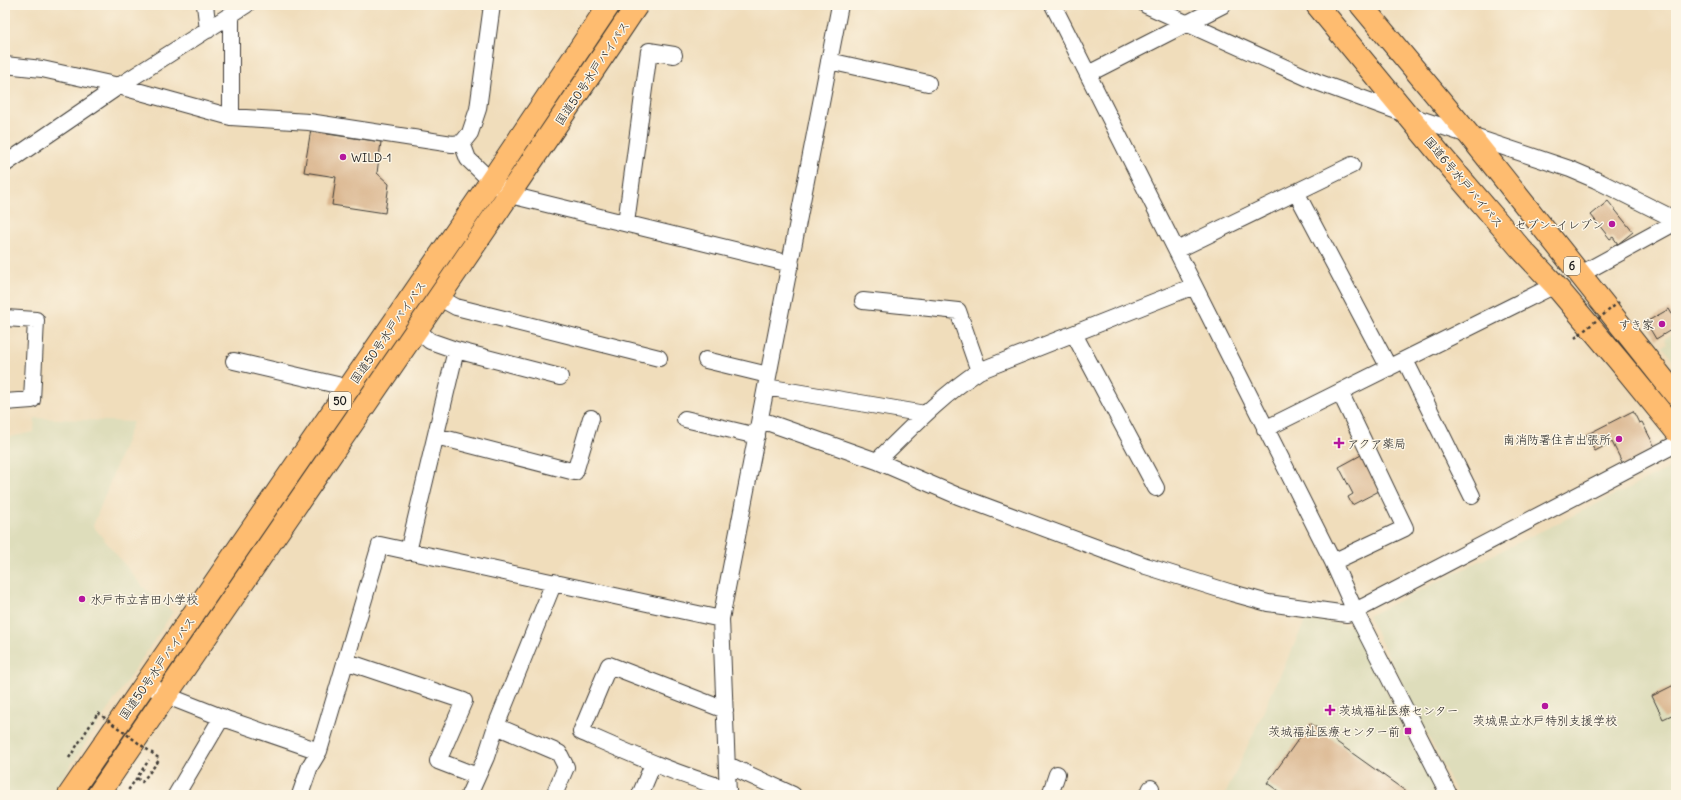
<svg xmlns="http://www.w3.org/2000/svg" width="1681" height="800" font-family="Delius,'Klee One',sans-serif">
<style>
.built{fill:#deddbb}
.building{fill:#dab68f}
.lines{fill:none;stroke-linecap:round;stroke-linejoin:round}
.minor-casing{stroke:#3c3934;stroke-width:18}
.highway-casing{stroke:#3c3934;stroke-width:24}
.path{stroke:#3c3934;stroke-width:2.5;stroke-dasharray:3 3;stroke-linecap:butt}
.minor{stroke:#fff;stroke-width:16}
.highway{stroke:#febc70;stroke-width:22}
.path-bridge{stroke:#3c3934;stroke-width:2.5;stroke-dasharray:3 3;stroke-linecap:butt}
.poi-dot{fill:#b5179e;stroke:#fcf5e5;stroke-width:1.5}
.labels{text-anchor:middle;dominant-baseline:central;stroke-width:3;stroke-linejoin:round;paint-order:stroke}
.shield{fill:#fcf5e5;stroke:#5f5d58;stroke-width:1}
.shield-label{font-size:11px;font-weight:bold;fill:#1c1c1c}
.street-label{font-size:12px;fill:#1c1c1c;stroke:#fcf5e5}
.poi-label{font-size:12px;fill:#1c1c1c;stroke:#fcf5e5;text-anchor:start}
</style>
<rect width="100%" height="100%" fill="#fcf5e5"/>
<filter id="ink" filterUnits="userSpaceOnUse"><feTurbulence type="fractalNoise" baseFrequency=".025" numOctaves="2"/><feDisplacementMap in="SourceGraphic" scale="8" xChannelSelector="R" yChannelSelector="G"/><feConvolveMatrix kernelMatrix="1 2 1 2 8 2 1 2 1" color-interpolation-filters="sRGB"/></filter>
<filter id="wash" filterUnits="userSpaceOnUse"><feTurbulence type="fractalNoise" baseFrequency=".012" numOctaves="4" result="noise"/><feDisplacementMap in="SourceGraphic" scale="16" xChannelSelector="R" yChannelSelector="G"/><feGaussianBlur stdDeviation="0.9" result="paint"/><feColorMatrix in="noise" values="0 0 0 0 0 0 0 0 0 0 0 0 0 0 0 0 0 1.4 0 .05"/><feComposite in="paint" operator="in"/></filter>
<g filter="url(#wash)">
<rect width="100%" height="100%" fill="#f0ddbb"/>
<path class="built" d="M1676 332V363L1663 347 1667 344 1664 339Z
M35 418 133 422 93 526 143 587 173 612 51 795H5V438L34 432Z
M1676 465V795H1458L1368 616Z
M1306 619 1354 626 1438 795H1225Z"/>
<g id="blocks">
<path class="building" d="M311 129 327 131V134L381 142 377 173 389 184 385 213 332 205 336 177 304 172Z
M1608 201 1633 232 1618 244 1613 237 1610 239 1591 215Z
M1669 309 1676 321V327L1656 339 1646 322Z
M1633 411 1639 423 1642 422 1656 449 1624 466 1612 442 1595 451 1586 435Z
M1363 454 1381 490 1352 505 1348 497 1353 494 1339 467Z
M1676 684V713L1663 719 1652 696Z
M1310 723 1411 795H1284L1267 783Z"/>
</g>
</g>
<g filter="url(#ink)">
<use href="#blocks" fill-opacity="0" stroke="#3c3934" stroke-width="1"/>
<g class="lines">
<defs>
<path id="minor" d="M205 5 208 30
M1053 5 1333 562 1355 611 1449 795
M1146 5 1317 82 1408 115 1570 169 1596 180 1676 220
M829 61 928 83
M5 65 42 69 119 86 231 117 309 122 452 144 462 143 470 133 478 109 492 5
M1088 74 1223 5
M231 117V15
M462 143 468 159 491 181 510 195 791 264
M5 164 119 86 246 5
M1296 192 1389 368
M626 223 649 51 674 55
M1177 250 1352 165
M1579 275 1676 222
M438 297 456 307 659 358
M863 301 958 311 979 371
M5 318 36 320 32 400 5 402
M1074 334 1156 488
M456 350 560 377
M706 360 768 375
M1405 360 1472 496
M234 361 350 388
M766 387 925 414
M685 419 757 436
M761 420 877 461 958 496 1146 566 1232 593 1268 603 1347 614 1365 606 1676 444
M1265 429 1555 285
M436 436 575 472 591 418
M877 461C910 429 941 396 979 371L1194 286
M408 552 456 350 430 341 416 329
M1333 562 1405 528 1340 392
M345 661 464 701 438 761 477 776
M147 683 165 695 226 719 319 751
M725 710 609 665 581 732C629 753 677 775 728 789
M496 726 559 753 566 767 554 795
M728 765 793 795
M176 795 222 717
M300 795 310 766 319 751 380 545 721 619
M469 795 486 757 496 726 554 582
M640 795 653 764
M728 795 721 619 840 5
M1050 795 1057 774
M1148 795 1151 788"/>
<path id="highway" d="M1317 5 1443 158 1521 249 1555 285 1619 361 1676 431
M1361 5 1470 136 1676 395
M69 795 491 181 609 5
M98 795C277 531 460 270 637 5"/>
</defs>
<use href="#minor" class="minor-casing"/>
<use href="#highway" class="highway-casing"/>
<path class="path" d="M69 758 98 713
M137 778 142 782 160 759
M125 795 149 760"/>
<use href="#minor" class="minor"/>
<use href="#highway" class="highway"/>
<path class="path-bridge" d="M1575 338 1619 302
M98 713 160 759"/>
</g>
</g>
<g class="poi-dot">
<circle cx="343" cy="157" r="4"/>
<circle cx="1612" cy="224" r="4"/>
<circle cx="1662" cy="324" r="4"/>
<circle cx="1619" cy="439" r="4"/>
<path d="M1337 437h4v4h4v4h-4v4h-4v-4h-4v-4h4z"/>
<circle cx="82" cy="599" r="4"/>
<circle cx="1545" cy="706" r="4"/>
<path d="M1328 704h4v4h4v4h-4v4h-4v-4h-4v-4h4z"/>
<rect x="1404" y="727" width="8" height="8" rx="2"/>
</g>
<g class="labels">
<g class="shield">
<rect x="1564" y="257" width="16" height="18" rx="3"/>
<rect x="329" y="392" width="22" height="18" rx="3"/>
</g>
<g class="shield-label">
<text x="1572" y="266">6</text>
<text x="340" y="401">50</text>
</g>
<g class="street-label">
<text transform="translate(592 73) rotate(-56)">国道50号水戸バイパス</text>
<text transform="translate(1464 182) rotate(50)">国道6号水戸バイパス</text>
<text transform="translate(388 332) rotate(-55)">国道50号水戸バイパス</text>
<text transform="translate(157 668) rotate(-55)">国道50号水戸バイパス</text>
</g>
<g class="poi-label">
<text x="351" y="157">WILD-1</text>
<text x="1604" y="224" text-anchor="end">セブン-イレブン</text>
<text x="1654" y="324" text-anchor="end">すき家</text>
<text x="1611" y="439" text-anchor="end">南消防署住吉出張所</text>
<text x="1347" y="443">アクア薬局</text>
<text x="90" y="599">水戸市立吉田小学校</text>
<text x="1339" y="710">茨城福祉医療センター</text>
<text x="1545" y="720" text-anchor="middle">茨城県立水戸特別支援学校</text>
<text x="1400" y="731" text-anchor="end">茨城福祉医療センター前</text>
</g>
</g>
<rect width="1681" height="800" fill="none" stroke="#fcf5e5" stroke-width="20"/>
</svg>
